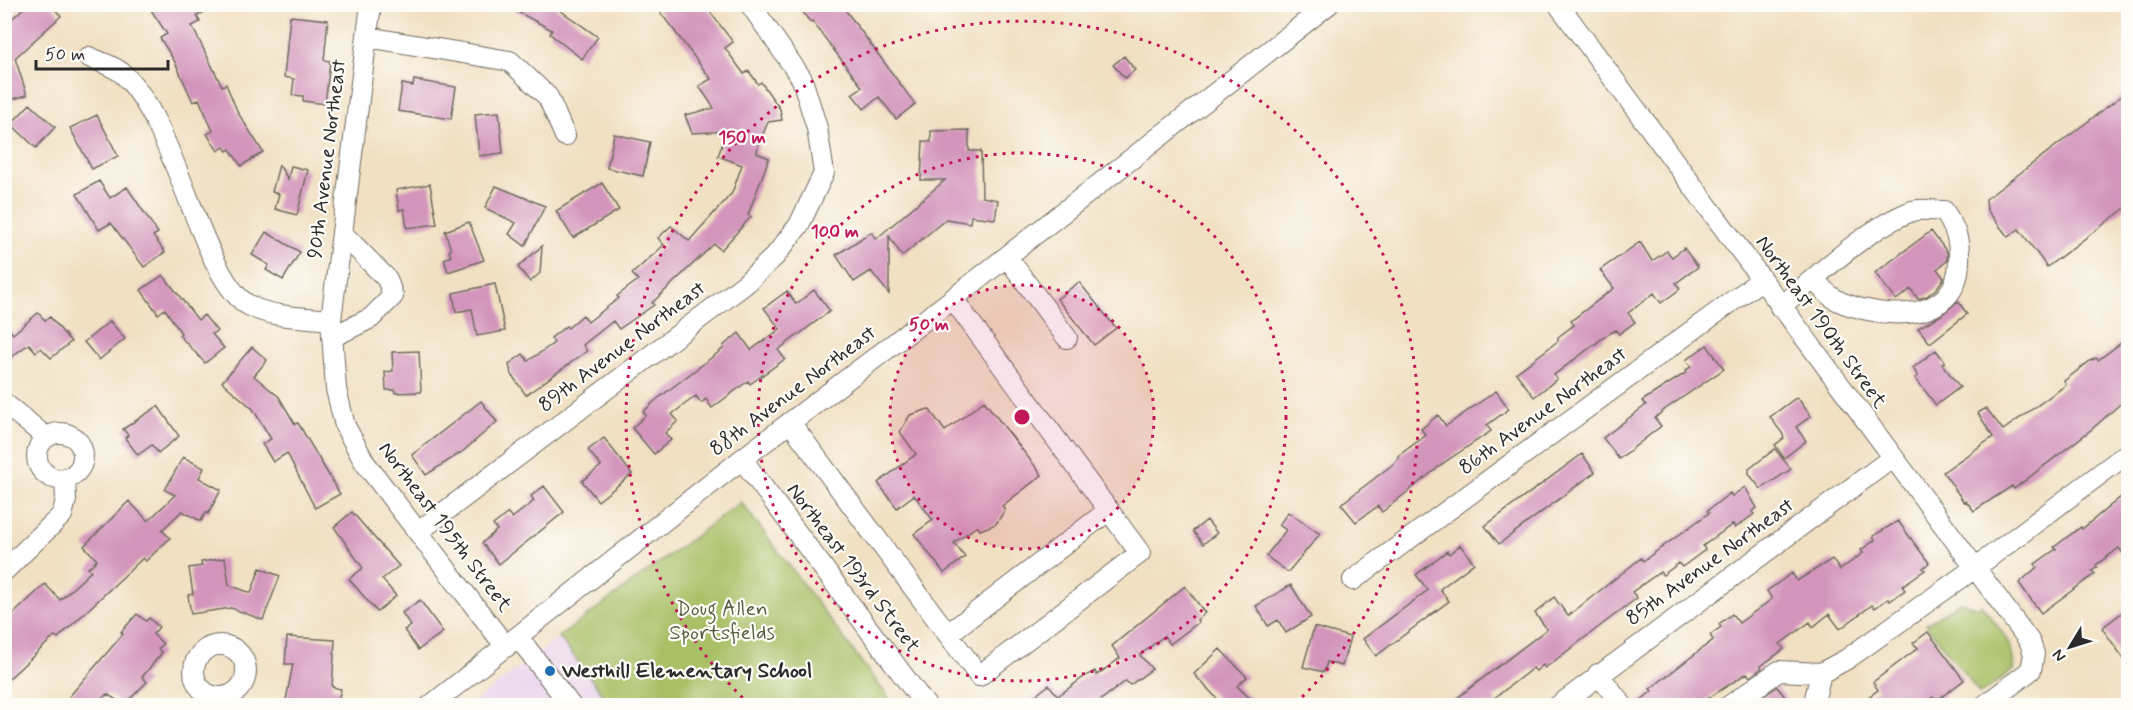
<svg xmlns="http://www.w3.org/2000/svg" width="2133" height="710" font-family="Mynerve,sans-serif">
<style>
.built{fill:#ead1ec}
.green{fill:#a9c066;stroke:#6a7648;stroke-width:1.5}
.building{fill:#d395bc}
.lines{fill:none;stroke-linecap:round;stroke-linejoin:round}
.minor-casing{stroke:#706a60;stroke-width:22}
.minor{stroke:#fff;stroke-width:20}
.ring{fill:none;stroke:#c2185b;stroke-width:3;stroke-dasharray:3 6}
.poi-dot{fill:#1f6fb2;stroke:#fdfcf7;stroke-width:2}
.labels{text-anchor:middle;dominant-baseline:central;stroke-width:4.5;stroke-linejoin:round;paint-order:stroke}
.street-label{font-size:21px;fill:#2b2b2b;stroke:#fdfcf7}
.park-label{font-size:21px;fill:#575f40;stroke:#fdfcf7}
.poi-label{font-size:21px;font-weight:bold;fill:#2b2b2b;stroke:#fdfcf7;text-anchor:start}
.centre{fill:#c2185b;stroke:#fdfcf7;stroke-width:3}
.ring-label{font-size:18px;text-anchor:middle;font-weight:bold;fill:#c2185b;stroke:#fdfcf7;stroke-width:4.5;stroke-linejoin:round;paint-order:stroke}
</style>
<rect width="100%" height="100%" fill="#fdfcf7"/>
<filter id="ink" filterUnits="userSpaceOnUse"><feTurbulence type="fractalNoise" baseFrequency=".0167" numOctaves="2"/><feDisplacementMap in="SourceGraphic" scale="12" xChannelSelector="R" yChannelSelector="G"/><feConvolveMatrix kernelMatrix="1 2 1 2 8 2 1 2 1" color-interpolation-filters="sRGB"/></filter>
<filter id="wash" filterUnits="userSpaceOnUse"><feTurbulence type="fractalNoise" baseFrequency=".008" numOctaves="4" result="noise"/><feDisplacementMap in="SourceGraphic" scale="24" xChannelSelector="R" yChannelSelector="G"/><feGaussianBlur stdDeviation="1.35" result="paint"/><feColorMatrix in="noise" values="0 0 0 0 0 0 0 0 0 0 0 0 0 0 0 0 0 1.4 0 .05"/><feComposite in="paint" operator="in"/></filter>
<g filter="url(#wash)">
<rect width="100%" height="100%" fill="#f1e0c2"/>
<path class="built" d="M559 637 611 705 469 706Z"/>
<path class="green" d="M741 502 894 705H611L559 637Z
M1960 602 1978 608 1981 604C1996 625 2016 643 2013 670L1980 694 1926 624Z"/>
<g id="blocks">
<path class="building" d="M28 4H50L61 16 15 58 27 95 4 102V26Z
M147 4H218L197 16 200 22 192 26 222 86 226 84 238 113 263 152 241 166 230 149 227 151 224 147 218 151 207 134 213 131 199 99 193 102 175 62 160 38 167 34Z
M503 4H551L598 37 582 59 550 34 552 30Z
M654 4H704L733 42 725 48 744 74 749 71 758 84 761 82 780 109 782 120 768 122 758 146 757 153 769 158 748 215 751 217 721 250 714 244 652 303 654 305 619 329 613 321 583 345 587 351 526 395 511 374 509 364 523 354 528 361 554 343 551 338 566 326 568 328 583 315 588 322 619 298 617 296 638 280 632 274 664 245 658 238 671 226 689 241 732 193 742 165 718 156 727 131 692 133 685 115 714 108 699 86 711 79Z
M797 4H841L915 104 896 119 879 97 864 109 852 94 862 87 812 21 810 22Z
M290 16 328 20 324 60 330 61 325 104 303 101V96L292 95 294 79 284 77Z
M1124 56 1135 70 1125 78 1113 65Z
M414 80 456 87 451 119 398 111 402 84 413 86Z
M2128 91V206L2047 267 2019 229 2008 237 1987 210 1986 199Z
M30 104 55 127 36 148 11 124Z
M499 112 503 153 479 156 475 114Z
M97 115 118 156 92 169 70 128Z
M969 130V151H981L982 197 998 200 995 219 971 216 970 223 946 219 902 256 889 236V294L871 271 854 282 836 255 871 232 876 239 945 180H921L923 141 931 142V131Z
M614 134 650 142 643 176 607 168Z
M279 165 288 179 291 166 308 170 297 215 275 209 279 194 272 192Z
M99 181 110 198 127 187 158 233 153 236 165 252 144 267 111 223 99 230 77 194Z
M602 183 619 210 573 238 556 211Z
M430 184 437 224 407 228 404 209 399 210 396 190Z
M496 186 545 206 525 246 509 234 516 223 485 208Z
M469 222 484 260 448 272 444 259 451 256 449 251 451 250 445 231Z
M1931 231 1947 252V261L1937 269 1944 278 1937 288 1927 296 1918 299 1911 289 1896 300 1875 273Z
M266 232 300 252 283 280 266 270 269 265 252 255Z
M1640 242 1652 261 1667 251 1672 257 1684 248 1698 267 1676 283 1680 289 1661 303 1654 293 1628 313 1635 322 1619 334 1616 330 1607 335 1554 375 1557 379 1534 397 1516 373 1558 341V337L1574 325 1571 321 1614 288 1600 270Z
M542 246 540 273 530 282 518 267Z
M163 275 198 320 204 315 217 331 212 334 224 348 205 363 179 335 181 333 165 309 158 314 141 290Z
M1079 282 1116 328 1094 345 1057 299Z
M495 284 505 331 477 336 472 309 456 312 453 293Z
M814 290 830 311 778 350 785 359 750 384 748 381 712 408 706 399 701 403 696 396 672 414 678 421 665 433 671 440 654 454 632 428 646 415 643 412 656 400 724 348 723 346 739 333 751 350 780 329 764 308 787 291 796 304Z
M1958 301 1967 314 1930 343 1918 328 1940 316Z
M38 313 45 320 50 317 71 342 51 358 41 348 36 352 29 344 4 362V323L13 334Z
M110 321 125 339 99 360 84 342Z
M2128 338V390L2124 394 2127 398 2092 429 2014 489 2012 486 1974 511 1966 501 1964 502 1943 472 1993 437 1978 413 1986 408 2003 430 2066 385 2064 381 2090 361 2096 358 2098 360Z
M1707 345 1724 369 1664 410 1655 418 1661 426 1619 459 1603 438 1646 405 1642 401 1687 372 1686 370 1691 367 1686 360Z
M252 347 267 360 254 376 279 397 295 424 298 423 340 494 315 508 287 453 273 462 262 444 271 439 253 409 222 382Z
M1936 350 1945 362 1942 364 1960 387 1936 405 1915 378 1918 376 1913 368Z
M419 351 421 392 395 393V390H386L385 372 393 371 392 352Z
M1496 391 1509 409 1487 425 1491 431 1445 462 1382 512 1378 506 1356 522 1341 504 1392 465 1399 458 1398 456 1426 435 1421 429 1438 415 1446 426Z
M1797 397 1811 416 1796 427 1806 441 1784 458 1775 445 1784 438 1782 433 1770 417Z
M481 401 497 422 462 452 426 475 412 455Z
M984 401 1042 475 1002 506 1005 510 996 524 980 530 977 526 954 543 965 557 944 573 914 534 933 520 914 495 897 508 878 483 916 454 900 432 910 415 929 409 945 431Z
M158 406 179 436 158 453 152 445 138 455 125 438 128 435 123 429Z
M604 438 632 474 598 501 582 481 601 466 588 450Z
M1775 449 1791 469 1761 489 1749 474V469Z
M1582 454 1595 472 1499 544 1485 526Z
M183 457 204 468 199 478 221 490 208 514 206 512 201 521 182 511 162 530 170 538 146 561 143 558 58 638 55 636 4 683V623L45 584 60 600 84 578 91 571 88 568 97 560 84 546 129 501 148 521 175 495 165 490Z
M544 486 564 512 499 564 482 543 497 530 493 525 508 513 512 518 534 501 531 496Z
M1745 487 1757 508 1752 512 1754 514 1735 528 1733 524 1703 546 1705 550 1682 567 1679 563 1663 575 1660 572 1632 592 1637 598 1545 668 1543 665 1536 671 1533 668 1493 699 1498 705H1448L1547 629 1535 613 1554 597 1568 616 1641 558 1643 561 1709 513 1707 511 1730 493 1732 496Z
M2128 491V560L2119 548 2096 565 2097 567 2092 571 2095 574 2041 613 2019 583 2037 567 2035 564 2056 549 2054 547 2081 527 2082 529Z
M352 512 399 566 382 579 396 596 377 612 349 579 363 568 334 527Z
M1288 512 1320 534 1288 572 1266 556 1286 530 1279 525Z
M1207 520 1217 533 1203 544 1193 531Z
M1898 521 1929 563 1923 568 1925 570 1902 586 1905 590 1890 601 1888 599 1875 608 1872 605 1840 629 1829 614 1813 627 1810 622 1780 644 1784 649 1761 666 1762 668 1750 677 1747 673 1698 705H1635L1652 691 1650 689 1713 640 1710 635 1721 627 1719 624 1732 614 1739 623 1772 599 1767 591 1792 573 1797 581 1832 559 1840 570 1863 553 1861 550 1875 540 1873 536Z
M1460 545 1474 563 1440 589 1449 601 1376 656 1363 639 1428 590 1416 575 1447 551 1449 554Z
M225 558 229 585 251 593 260 568 280 576 263 620 231 608 191 614 188 595 193 594 189 568 202 566 201 562Z
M1291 585 1311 617 1286 633 1278 620 1268 626 1256 606Z
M1185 586 1205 613 1197 620 1199 622 1170 644 1164 636 1140 655 1152 669 1130 685 1126 681 1094 705H1023L1049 685 1058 696 1084 677 1095 671 1097 675 1120 658 1112 646Z
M420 600 443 632 418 650 404 630 411 626 402 613Z
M2128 608V665L2102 628Z
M137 614 146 621 149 618 159 627 153 634 163 644 158 649 162 653 142 677 147 682 124 705 107 694 96 705H62L123 634 121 632Z
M1314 627 1350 637 1342 666 1327 662 1324 672 1303 667Z
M1928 632 1964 680 1936 701 1933 697 1922 705H1857L1878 690 1873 682 1918 648 1913 643Z
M287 637 335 640 332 687 341 689 337 705H285L293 664H285Z
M1220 649 1247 677 1237 686 1257 705H1223L1194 674Z
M1777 687 1792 705H1751Z"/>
</g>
</g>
<g filter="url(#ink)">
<use href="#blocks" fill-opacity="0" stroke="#706a60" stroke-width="1.5"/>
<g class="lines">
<defs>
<path id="minor" d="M1558 4 2030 642 2034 654 2031 670 1984 706
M367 37 510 61 548 97 565 136
M89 57C100 62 114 66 122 73 176 121 202 282 250 306 274 318 305 317 331 320L336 389 345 426 365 463 506 647
M1007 257 1067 338
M1780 307C1819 275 1865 229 1912 211 1921 208 1935 211 1944 211 1956 229 1960 241 1959 262 1957 324 1886 319 1843 303 1830 298 1823 289 1814 280
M331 320 371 4
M332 337 371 318 393 296 387 279 342 233
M4 403 46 437
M790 422 979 676 1140 553 953 299
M37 456a23 23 0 1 1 46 0a23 23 0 1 1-46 0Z
M742 459 926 706
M418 532 745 284 775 256 799 225 824 173 817 128 802 79 750 4
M4 571 62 515 66 500 65 479
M1353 580 1761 280
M948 634 1109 510
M518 637 571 706
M194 671a26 26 0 1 1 52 0a26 26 0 1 1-52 0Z
M1821 673 1847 659 1975 568 2128 453
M1598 674 1623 706
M430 706 742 459 950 301 1329 4
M1558 706 1892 458
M1729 706 1779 671 1821 673 1813 706"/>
</defs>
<use href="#minor" class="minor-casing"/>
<use href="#minor" class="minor"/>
</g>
</g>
<circle cx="1022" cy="417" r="132" fill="#c2185b" fill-opacity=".12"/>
<g class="ring">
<circle cx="1022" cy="417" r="132"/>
<circle cx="1022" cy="417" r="264"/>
<path d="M749 704A396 396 0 1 1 1295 704"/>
</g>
<circle class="poi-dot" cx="550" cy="671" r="6"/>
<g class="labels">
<g class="street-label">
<text transform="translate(327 159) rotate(-83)">90th Avenue Northeast</text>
<text transform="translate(1821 322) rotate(54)">Northeast 190th Street</text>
<text transform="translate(622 347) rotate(-37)">89th Avenue Northeast</text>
<text transform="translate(793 391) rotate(-37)">88th Avenue Northeast</text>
<text transform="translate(1543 411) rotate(-36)">86th Avenue Northeast</text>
<text transform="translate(445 527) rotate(53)">Northeast 195th Street</text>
<text transform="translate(1710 562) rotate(-36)">85th Avenue Northeast</text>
<text transform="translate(853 568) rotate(53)">Northeast 193rd Street</text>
</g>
<g class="park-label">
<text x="722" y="609">Doug Allen<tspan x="722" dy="24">Sportsfields</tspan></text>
</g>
<g class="poi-label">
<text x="562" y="671">Westhill Elementary School</text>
</g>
</g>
<circle cx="1022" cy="417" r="9" class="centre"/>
<g class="ring-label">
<text x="742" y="143">150 m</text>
<text x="835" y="237">100 m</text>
<text x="929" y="330">50 m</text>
</g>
<rect width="2133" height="710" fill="none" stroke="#fdfcf7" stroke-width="24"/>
<g transform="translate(2070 647) rotate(232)" stroke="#fdfcf7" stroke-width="4.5" paint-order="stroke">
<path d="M0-4.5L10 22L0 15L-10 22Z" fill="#2b2b2b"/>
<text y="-9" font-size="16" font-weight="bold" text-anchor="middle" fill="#2b2b2b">N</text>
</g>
<path d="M36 60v9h132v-9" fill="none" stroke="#2b2b2b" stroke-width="3"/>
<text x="45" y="60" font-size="18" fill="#2b2b2b" stroke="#fdfcf7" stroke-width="4.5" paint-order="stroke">50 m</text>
</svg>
